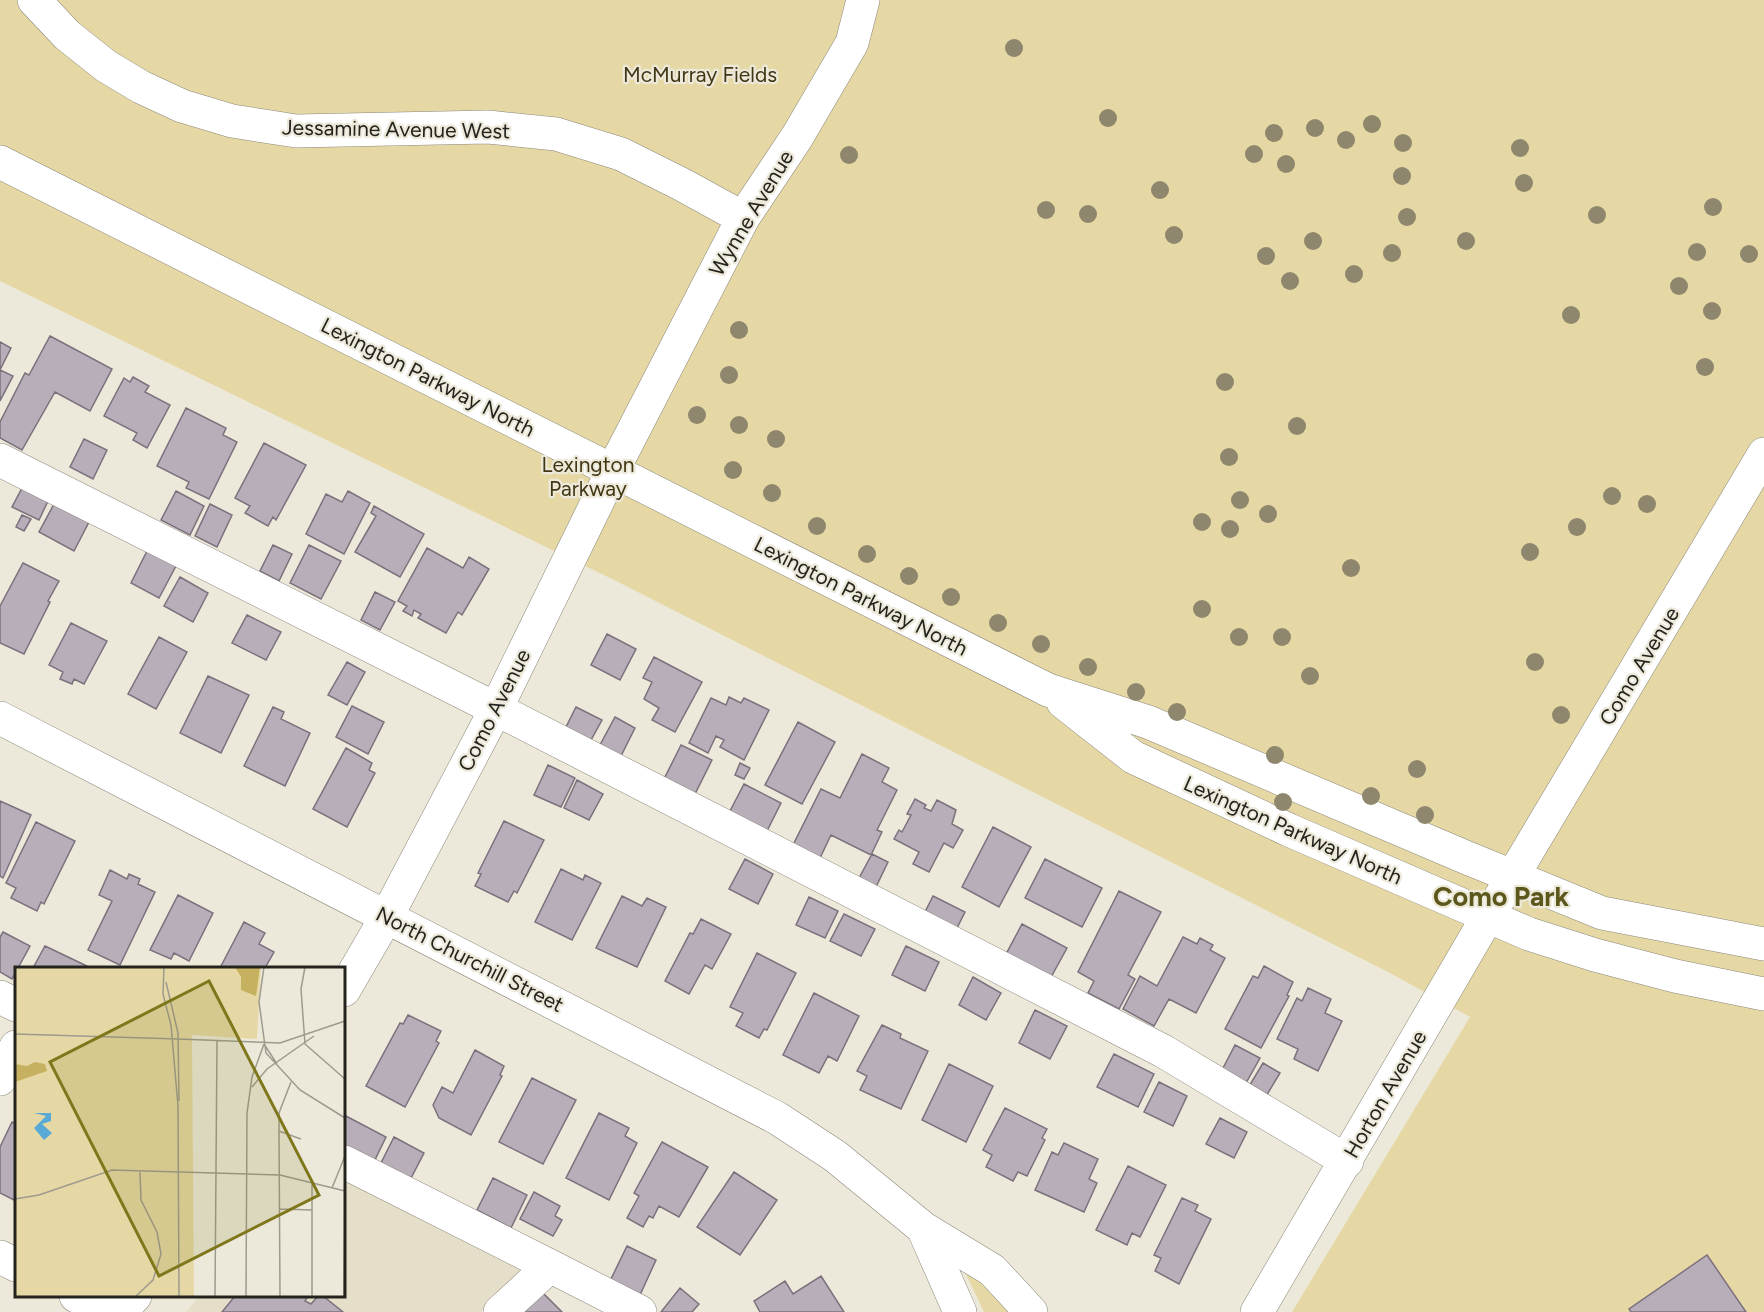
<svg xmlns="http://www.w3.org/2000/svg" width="1764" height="1312" font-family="Figtree,sans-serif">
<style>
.built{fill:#e5dfc9}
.green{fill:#e6d8a5}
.building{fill:#b7aeba;stroke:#7b717d;stroke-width:1.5}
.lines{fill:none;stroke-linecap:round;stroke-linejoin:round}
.minor-casing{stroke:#8b877a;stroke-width:34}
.major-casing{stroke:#8b877a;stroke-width:34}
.minor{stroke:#fff;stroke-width:33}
.major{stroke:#fff;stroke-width:33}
.tree{fill:#8e876d}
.labels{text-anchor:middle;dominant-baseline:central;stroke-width:4.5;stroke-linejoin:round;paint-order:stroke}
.park-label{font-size:21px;fill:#413714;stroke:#ede9da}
.street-label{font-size:21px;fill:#24231d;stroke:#ede9da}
.district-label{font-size:27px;font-weight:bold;fill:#5c571a;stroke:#ede9da}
.inset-road{fill:none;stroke:#9d9a8e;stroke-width:1.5}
.view{fill:#7f771b;fill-opacity:0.15;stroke:#7f771b;stroke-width:3}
.inset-edge{fill:none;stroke:#24231d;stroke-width:3}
</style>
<rect width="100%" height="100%" fill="#ede9da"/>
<path class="built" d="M344 1177 511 1259 520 1271 481 1312H186L199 1296H344Z"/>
<path class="green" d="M0 0H1764V1312H1292L1470 1017 1390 973 614 580 0 281Z
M962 1266 1000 1297 1015 1312H984Z"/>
<path class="building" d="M50 336 112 369 90 411 55 392 22 450 0 438V422L25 373 29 375Z
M0 342 11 348 0 370 13 376 0 401Z
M133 377 149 386 145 392 170 405 147 448 133 440 137 433 104 416 124 378 130 382Z
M186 408 226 428 223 435 237 442 209 499 186 488 189 482 157 466Z
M84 439 107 450 93 479 70 467Z
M264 443 306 465 276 520 273 517 268 526 245 513 250 506 235 498Z
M22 488 48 501 39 520 12 507Z
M176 491 204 506 190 535 161 520Z
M348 491 370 503 344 554 306 534 326 494 342 502Z
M54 504 89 522 74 551 39 532Z
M210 504 232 515 217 547 195 536Z
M374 506 424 534 400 577 355 552 376 516 371 513Z
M22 515 31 519 24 531 16 527Z
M273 545 292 554 279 581 260 571Z
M309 545 341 561 321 599 290 583Z
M427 548 463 568 469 557 489 569 462 615 458 612 446 633 418 618 421 614 414 610 412 616 403 611 407 606 398 601Z
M148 549 177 564 159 598 131 583Z
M23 563 59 581 48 601 50 602 24 654 0 643V606Z
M180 577 208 593 193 622 164 606Z
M375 592 395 602 380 630 361 620Z
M247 615 281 632 266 660 232 643Z
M71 623 107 641 84 684 74 679 72 684 60 679 63 672 49 665Z
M607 634 636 649 620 680 591 665Z
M159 637 187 652 156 709 128 694Z
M654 657 702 682 675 732 652 720 659 708 644 699 652 682 643 678Z
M347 662 365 672 347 705 328 695Z
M208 676 249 695 221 753 180 733Z
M729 697 741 703 744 698 769 710 744 760 720 747 724 740 716 736 708 753 689 743 711 698 726 705Z
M352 706 384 722 368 754 336 737Z
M273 707 284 712 281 719 310 733 285 786 244 766Z
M576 707 602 720 591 740 566 727Z
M615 717 635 728 621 756 600 745Z
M798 722 835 742 802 804 765 785Z
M681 745 712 760 695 794 664 779Z
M346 748 372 763 369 770 375 773 347 827 313 809Z
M862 754 889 768 882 782 897 790 877 830 882 832 871 855 831 835 820 858 793 845 821 789 840 798Z
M740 763 750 768 744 779 735 775Z
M548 765 575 778 561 807 534 795Z
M577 780 603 794 589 820 564 808Z
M744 784 781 803 766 833 729 813Z
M915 799 926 805 924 808 931 811 937 800 956 810 952 824 963 830 953 848 944 843 929 872 913 864 919 852 894 839 899 830 902 832 911 815 907 814Z
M0 801 31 815 3 878 0 876Z
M504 821 544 840 517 893 514 891 508 902 475 886 481 874 478 873Z
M36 822 75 841 44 904 41 902 37 911 11 898 16 888 6 883Z
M993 827 1031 847 999 907 962 887Z
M872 854 888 862 875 889 858 880Z
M745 859 773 874 758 904 729 889Z
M1045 859 1102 888 1082 927 1025 898Z
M561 869 583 880 585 875 601 883 572 940 535 922Z
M110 870 127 879 129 874 140 879 138 884 155 892 120 965 88 950 112 901 99 895Z
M1119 891 1161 912 1128 975 1135 979 1119 1009 1088 993 1094 981 1078 972Z
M178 895 213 913 189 961 174 953 171 959 150 950Z
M622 896 642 906 647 898 666 907 637 967 596 948Z
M933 896 965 912 955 932 923 916Z
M809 897 838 911 825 938 796 925Z
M844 914 875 929 861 956 830 941Z
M701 919 731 934 712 969 705 965 689 994 665 981 690 933 693 934Z
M244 922 265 933 259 944 274 952 265 968H220Z
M1022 924 1067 948 1050 979 1005 956Z
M3 932 30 946 12 979 0 972V937Z
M1183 937 1197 944 1200 938 1213 945 1210 950 1225 958 1196 1013 1169 999 1154 1026 1123 1009 1140 976 1157 986Z
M45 946 91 968H33Z
M906 946 939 962 925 991 892 975Z
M757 953 796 973 767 1030 764 1029 759 1038 736 1026 743 1013 730 1007Z
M1264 966 1293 982 1287 995 1289 996 1261 1048 1225 1029 1253 976 1258 978Z
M973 977 1001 993 986 1020 959 1005Z
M1308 988 1331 999 1325 1013 1342 1021 1318 1071 1294 1059 1298 1049 1277 1039 1297 998 1302 1001Z
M814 993 859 1016 837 1061 828 1056 819 1073 783 1055Z
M1035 1010 1067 1026 1050 1059 1019 1043Z
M408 1015 441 1031 436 1041 439 1043 405 1107 366 1086 400 1023 403 1024Z
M882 1025 901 1034 900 1038 928 1051 901 1109 860 1090 867 1076 857 1071Z
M1235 1045 1260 1058 1246 1083 1222 1070Z
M475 1050 504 1066 500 1075 502 1076 471 1135 439 1118 433 1105 442 1087 453 1093Z
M1114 1054 1154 1074 1138 1107 1097 1087Z
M1263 1063 1280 1073 1265 1098 1248 1088Z
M949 1064 993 1086 966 1142 922 1120Z
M532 1078 576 1100 543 1164 499 1142Z
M1159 1082 1187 1096 1173 1126 1144 1112Z
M1005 1108 1047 1129 1042 1138 1045 1140 1027 1176 1018 1172 1013 1181 986 1167 992 1155 983 1150Z
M599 1113 629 1128 625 1136 637 1143 609 1200 566 1178Z
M344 1115 386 1137 372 1166 344 1151Z
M1220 1118 1247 1132 1234 1158 1206 1144Z
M12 1122 16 1124V1201L0 1193V1147Z
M394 1137 424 1153 409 1182 379 1167Z
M662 1142 708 1167 679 1217 659 1206 653 1218 649 1216 643 1227 627 1218 639 1196 634 1193Z
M1064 1143 1098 1159 1089 1179 1097 1183 1084 1212 1035 1190 1052 1152 1058 1155Z
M1128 1166 1166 1185 1140 1237 1132 1233 1127 1245 1096 1230Z
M734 1172 777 1200 740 1255 697 1227Z
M493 1178 527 1195 511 1228 477 1210Z
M534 1192 560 1206 555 1216 562 1220 553 1236 520 1219Z
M1182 1198 1198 1205 1195 1211 1211 1219 1179 1284 1155 1271 1161 1258 1154 1255Z
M627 1246 656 1260 640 1295 610 1281Z
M1707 1255 1746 1312H1631L1629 1309Z
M821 1276 844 1312H760L754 1301 785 1281 793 1294Z
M536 1286 562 1312H509Z
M680 1288 699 1304 692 1312H661Z
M235 1296H308L305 1301 311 1304 318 1296H323L343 1312H222Z"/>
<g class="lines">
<defs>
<path id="minor" d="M34 0 67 35 106 66 141 87 182 106 232 121 296 131 488 127 556 134 621 154 681 184 743 218
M0 460 496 709 1163 1051 1347 1161
M0 718 777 1118 835 1156 923 1228 992 1270 1031 1312
M344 990 387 916 496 709 613 470 743 218 797 137 852 43 863 0
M0 997 16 1005
M0 1079 16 1047
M344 1162 550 1266 500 1312
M923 1228 960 1312
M0 1257 16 1265
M550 1266 640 1312
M76 1296 108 1312
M120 1312 135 1296
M1257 1312 1488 916"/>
<path id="major" d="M0 162 1048 690 1148 722 1465 857 1602 913 1764 944
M1063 702 1133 757 1289 830 1529 934 1595 955 1675 976 1764 994
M1501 896 1764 454"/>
</defs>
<use href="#minor" class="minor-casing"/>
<use href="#major" class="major-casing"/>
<use href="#minor" class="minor"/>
<use href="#major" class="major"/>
</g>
<g class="tree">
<circle cx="1014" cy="48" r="9"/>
<circle cx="1108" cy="118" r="9"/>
<circle cx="1372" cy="124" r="9"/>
<circle cx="1315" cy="128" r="9"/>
<circle cx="1274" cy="133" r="9"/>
<circle cx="1346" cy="140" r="9"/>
<circle cx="1403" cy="143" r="9"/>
<circle cx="1520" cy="148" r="9"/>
<circle cx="1254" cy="154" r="9"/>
<circle cx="849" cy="155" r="9"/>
<circle cx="1286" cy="164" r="9"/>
<circle cx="1402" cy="176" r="9"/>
<circle cx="1524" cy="183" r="9"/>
<circle cx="1160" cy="190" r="9"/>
<circle cx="1713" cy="207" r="9"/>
<circle cx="1046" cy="210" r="9"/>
<circle cx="1088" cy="214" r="9"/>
<circle cx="1597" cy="215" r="9"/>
<circle cx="1407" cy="217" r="9"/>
<circle cx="1174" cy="235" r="9"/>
<circle cx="1313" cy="241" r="9"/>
<circle cx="1466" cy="241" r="9"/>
<circle cx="1697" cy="252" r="9"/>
<circle cx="1392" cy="253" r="9"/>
<circle cx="1749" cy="254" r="9"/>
<circle cx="1266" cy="256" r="9"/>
<circle cx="1354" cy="274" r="9"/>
<circle cx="1290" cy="281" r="9"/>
<circle cx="1679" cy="286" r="9"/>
<circle cx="1712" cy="311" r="9"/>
<circle cx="1571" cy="315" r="9"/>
<circle cx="739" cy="330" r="9"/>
<circle cx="1705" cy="367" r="9"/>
<circle cx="729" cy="375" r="9"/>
<circle cx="1225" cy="382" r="9"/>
<circle cx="697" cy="415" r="9"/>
<circle cx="739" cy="425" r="9"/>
<circle cx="1297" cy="426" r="9"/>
<circle cx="776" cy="439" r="9"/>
<circle cx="1229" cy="457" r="9"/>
<circle cx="733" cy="470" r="9"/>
<circle cx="772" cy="493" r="9"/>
<circle cx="1612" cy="496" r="9"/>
<circle cx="1240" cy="500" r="9"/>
<circle cx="1647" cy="504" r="9"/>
<circle cx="1268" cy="514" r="9"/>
<circle cx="1202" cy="522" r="9"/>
<circle cx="817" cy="526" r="9"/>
<circle cx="1577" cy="527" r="9"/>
<circle cx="1230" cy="529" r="9"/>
<circle cx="1530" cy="552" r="9"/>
<circle cx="867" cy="554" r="9"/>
<circle cx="1351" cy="568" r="9"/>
<circle cx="909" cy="576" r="9"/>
<circle cx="951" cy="597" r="9"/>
<circle cx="1202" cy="609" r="9"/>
<circle cx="998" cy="623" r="9"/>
<circle cx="1239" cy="637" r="9"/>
<circle cx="1282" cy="637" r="9"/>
<circle cx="1041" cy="644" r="9"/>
<circle cx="1535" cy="662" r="9"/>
<circle cx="1088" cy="667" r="9"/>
<circle cx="1310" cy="676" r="9"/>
<circle cx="1136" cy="692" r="9"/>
<circle cx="1177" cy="712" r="9"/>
<circle cx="1561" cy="715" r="9"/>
<circle cx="1275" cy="755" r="9"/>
<circle cx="1417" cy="769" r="9"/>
<circle cx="1371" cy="796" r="9"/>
<circle cx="1283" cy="802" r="9"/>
<circle cx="1425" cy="815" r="9"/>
</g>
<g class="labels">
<g class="park-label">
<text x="700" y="74">McMurray Fields</text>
<text x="588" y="464">Lexington<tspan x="588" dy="24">Parkway</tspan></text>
</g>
<g class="street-label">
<text transform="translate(396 129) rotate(1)">Jessamine Avenue West</text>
<text transform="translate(751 213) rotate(-59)">Wynne Avenue</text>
<text transform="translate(428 377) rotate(27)">Lexington Parkway North</text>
<text transform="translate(861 596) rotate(27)">Lexington Parkway North</text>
<text transform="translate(1639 666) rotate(-59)">Como Avenue</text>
<text transform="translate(494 710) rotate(-63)">Como Avenue</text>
<text transform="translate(1293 830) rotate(24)">Lexington Parkway North</text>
<text transform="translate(470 959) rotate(27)">North Churchill Street</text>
<text transform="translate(1385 1094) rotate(-60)">Horton Avenue</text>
</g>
<g class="district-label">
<text x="1501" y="896">Como Park</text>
</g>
</g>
<g transform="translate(15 967)">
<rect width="330" height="330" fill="#ede9da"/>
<path d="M0 0H246L242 72 177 68 179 330H0Z" fill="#e6d8a5"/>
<path d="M220 0H245L241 29 226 23V10ZM20 95 30 97 32 104 0 115V97L12 99Z" fill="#c6b161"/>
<path d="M19 146H36V154L27 157 37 166 29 173 19 161 31 149Z" fill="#58a9d6"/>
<path class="inset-road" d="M149 0 148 27 156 58 163 139 164 330M249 0 244 35 251 86 285 123 330 151M290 0 286 22 290 77 330 112M151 15 163 66 164 134M0 67 163 72M163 72 265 76 330 54M249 77 262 97M237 120 252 102 299 69M264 164V146L276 115M317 221 330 189M0 232 24 228 97 203 265 208 330 224M265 242 297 243M120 330 138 313 146 287 142 265 126 233 125 205M200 330 202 74M231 330 232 146 237 110 249 77M265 330 264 164 286 172M297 330V214M329 330 330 224"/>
<path class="view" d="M194 14 304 228 144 309 35 95Z"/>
<rect width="330" height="330" class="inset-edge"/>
</g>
</svg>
